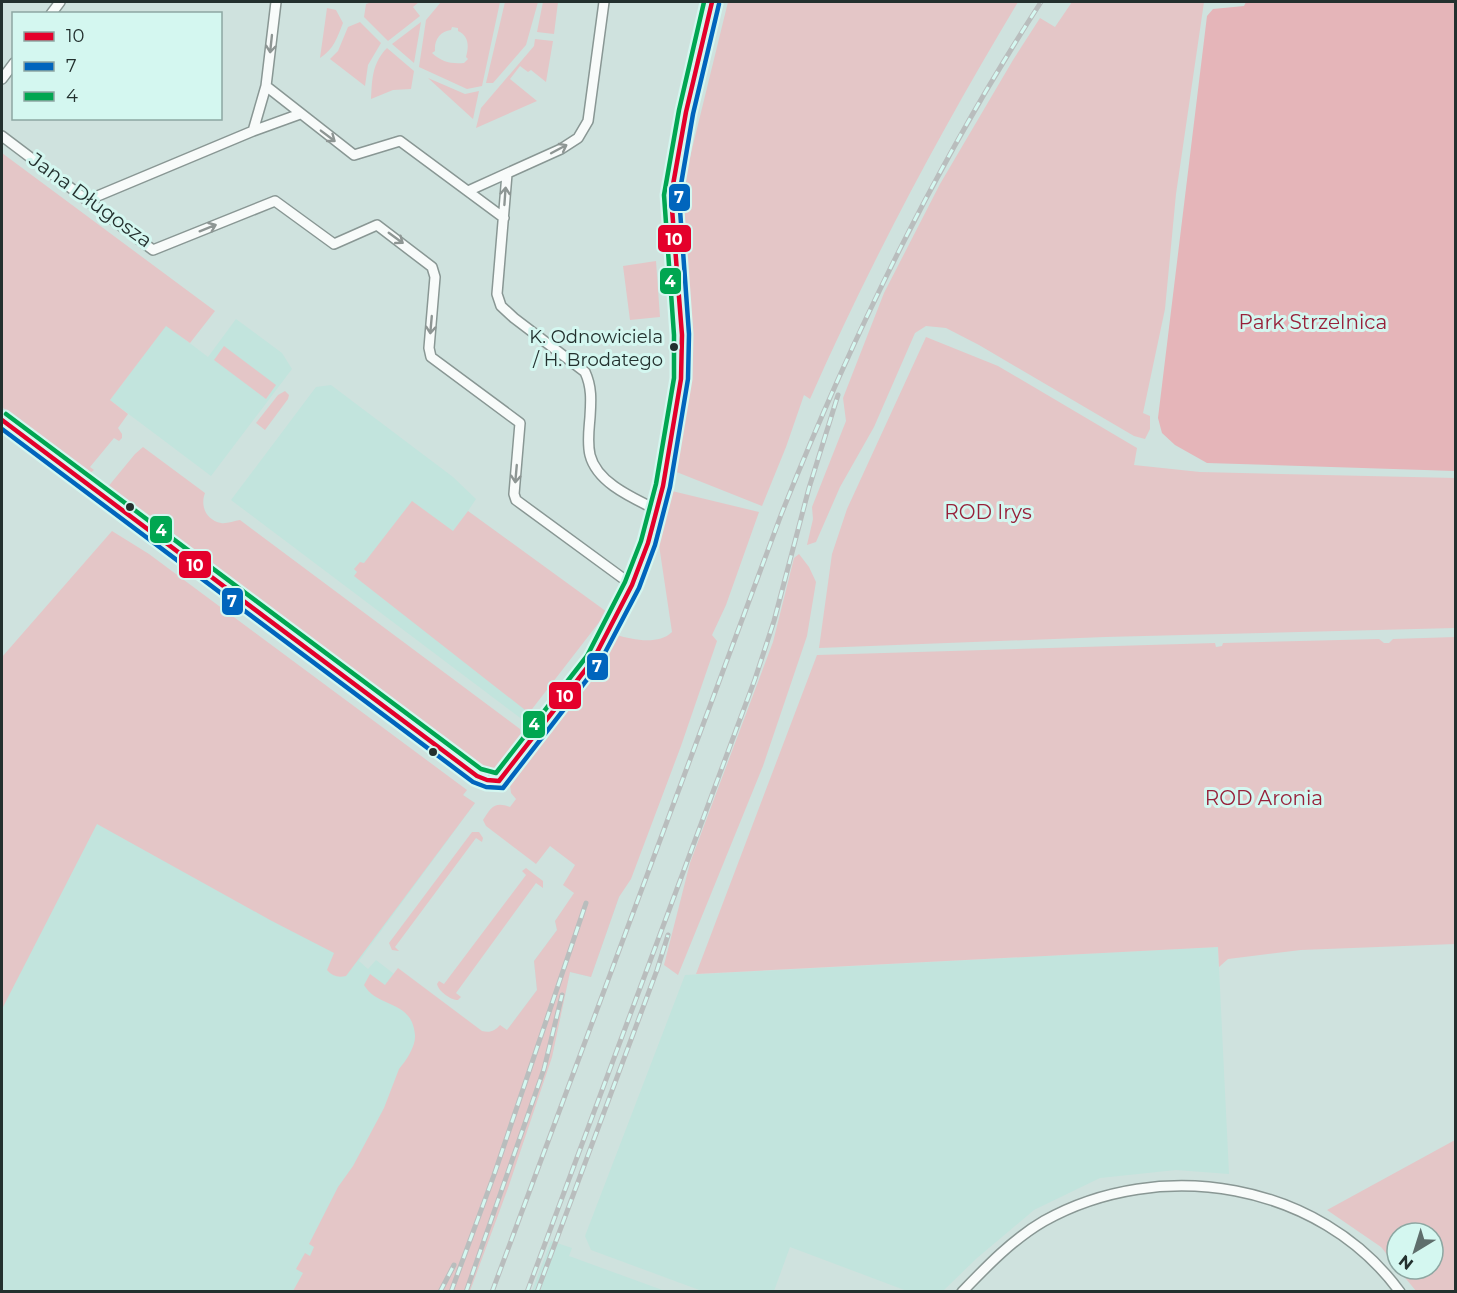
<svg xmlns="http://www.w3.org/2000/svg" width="1457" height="1293" font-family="Montserrat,sans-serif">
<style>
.built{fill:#c2e4dd}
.green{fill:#e4c6c7;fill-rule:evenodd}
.forest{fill:#e5b5b9}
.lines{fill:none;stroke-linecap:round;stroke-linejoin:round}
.minor-casing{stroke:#899794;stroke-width:12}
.minor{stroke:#f8fbfa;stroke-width:9}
.rail-casing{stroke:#b9bdbd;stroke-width:5}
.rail{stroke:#d4f7f0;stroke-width:3;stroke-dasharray:9;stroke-linecap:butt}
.bus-1-casing{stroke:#d4f7f0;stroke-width:9}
.bus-2-casing{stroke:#d4f7f0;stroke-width:9}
.bus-3-casing{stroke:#d4f7f0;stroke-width:9}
.bus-1{stroke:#e4002b;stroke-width:4.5}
.bus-2{stroke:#0065bd;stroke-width:4.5}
.bus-3{stroke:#00a651;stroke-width:4.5}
.oneway{stroke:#8e9694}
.bus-dot{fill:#23302e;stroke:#d4f7f0;stroke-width:2}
.labels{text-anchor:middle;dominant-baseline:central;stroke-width:6;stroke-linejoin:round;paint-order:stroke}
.bus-label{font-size:18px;fill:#23302e;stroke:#d4f7f0;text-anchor:end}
.street-label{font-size:20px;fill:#23302e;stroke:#d4f7f0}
.park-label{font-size:20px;fill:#98213a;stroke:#d4f7f0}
.line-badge{stroke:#d4f7f0;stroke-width:2}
.badge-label{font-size:16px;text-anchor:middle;font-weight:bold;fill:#fff}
</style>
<rect width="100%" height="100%" fill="#cfe2de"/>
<path class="built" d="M236 319 282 353 292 369 211 476 110 400 166 325 208 357Z
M331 385 453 477 476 499 468 511 606 613 523 720 231 500 316 387Z
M2 752 467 790 463 795 475 803 359 961 368 969 376 960 492 1050 537 990 534 961 557 930 555 921 575 894 585 872 619 897 591 977 570 972 552 1057 508 1188 470 1291 2 1292Z
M1218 947 1229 1174 1176 1170 1100 1178 1034 1210 977 1258 943 1291H907L790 1247 774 1291H702L591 1250 585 1236 685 975Z
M551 1241 572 1248 569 1256 665 1291H532Z"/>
<path class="green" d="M372 2H419L413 7 420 16 388 41 364 17 366 4Z
M441 2H500L482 86 467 89 419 67 426 20ZM452 27 458 28V31C469 36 469 46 466 57L468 59 464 63C450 64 442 62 432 53L435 51C434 40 440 31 451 30Z
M505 2H538L526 45 493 83H486Z
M543 2H558L554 34 537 32Z
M728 2H1018C941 130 870 263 810 399L804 395 786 447 762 506 674 471 692 335 680 198Z
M1072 2H1204L1176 194 1165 309 1143 413 1150 416V429L1145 439 1134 436 979 345 946 328 926 326 915 333 874 427 840 487 816 542 807 545 813 519 812 507 846 421 843 398 884 293 940 184 1013 60 1040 18 1055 27Z
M327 8 336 10 343 23C337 38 334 49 320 58Z
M360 22 381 43 368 65 365 86 330 59 338 51 348 27Z
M421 22 414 63 392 44Z
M535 39 553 41 546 82 531 70 528 72 520 66 510 79 537 101 476 128 481 108 534 46Z
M387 48 414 71 411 89 393 90 371 99C372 80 372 63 387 48Z
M428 78 465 94 479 91 473 119Z
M2 153 215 311 190 343 166 326 110 400 128 414 118 428 122 434V438L119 441 114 438 90 467 94 470 89 474 76 466 78 464 2 407Z
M656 261 660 317 630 320 623 266Z
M926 337 998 366 1137 448 1134 465 1200 472 1455 478V628L1105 637 819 648 832 554 847 509Z
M224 346 276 385 266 399 214 360Z
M285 391 289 395 288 399 265 430 256 423 278 395Z
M143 447 205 493C200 506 206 520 221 523 226 524 234 521 240 520L516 726 520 729 522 744C510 760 497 790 477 765L107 488 135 454Z
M672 491 759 512 726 605 712 635 717 641 681 746 631 879 619 897 591 977 570 972 552 1057 508 1188 470 1291H293L303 1273 296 1269 305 1253 310 1256 314 1247 309 1244 338 1187 353 1166 384 1108 399 1069C406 1061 416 1046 415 1035 412 999 378 1009 364 985L370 974 385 985 398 968 482 1031C490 1033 495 1031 500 1025L507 1030 537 990 534 961 557 930 555 921 574 893 563 885 575 865 550 846 536 864 486 826 483 820C491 807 495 801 510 807L516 799 511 793 510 785 530 760 617 635C633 640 659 645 672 632L659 545Z
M412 501 453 531 468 511 607 612 529 713 354 576 357 572 354 569 360 562 364 563Z
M112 531 149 554 467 790 463 795 475 803 346 976C338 978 332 976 327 970L334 953 270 920 97 824 2 1009V657Z
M799 554 809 567 816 582 807 636 763 766 678 975 664 965 690 863 773 642 794 558Z
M1455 637V944L1301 950 1228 959 1219 967 1218 947 696 974 817 655 1215 643 1216 647 1222 646 1223 643 1379 639 1384 643H1389L1393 639Z
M472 832H479L483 838 482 842 476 838 395 947 399 951 392 950 389 943Z
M526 868 543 881V888L536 883 456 993 461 997 458 1000C451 1000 439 992 437 984L439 981 444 984 526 875 522 871Z
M1455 1140V1291H1416L1398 1269H1433V1233H1397V1267L1381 1247 1327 1210Z"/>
<path class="forest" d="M1246 2H1455V471L1207 463 1175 445 1162 433 1158 418 1207 16 1213 9 1244 6Z"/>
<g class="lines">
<defs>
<path id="minor" d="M276 2 266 86 253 131 300 114
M51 14 60 2
M2 79 14 63
M266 86 354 155 400 141 504 218
M2 136 153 250 275 201 334 244 377 225 432 267 435 277 429 348 431 357 520 423 514 494 516 500 632 585
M507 174 497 294 501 306 514 318 585 372C592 387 591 401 590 417 589 430 587 442 590 455 597 483 633 498 657 510
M468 191 561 149 578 138 588 121 604 2
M88 200 253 131
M2 420 477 776 487 780 499 781 593 660 632 585 648 543 663 486 681 379 682 335 671 196 686 112 712 2
M962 1292C987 1266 1013 1239 1044 1221 1160 1156 1320 1182 1400 1292"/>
</defs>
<use href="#minor" class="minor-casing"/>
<use href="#minor" class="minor"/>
<defs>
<path id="rail" d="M440 1292 454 1265
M451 1292 494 1175 586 903
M466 1292 544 1069 562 995
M492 1292 781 515C852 336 936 164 1041 2
M527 1292 755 679 774 621 809 488 838 395
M537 1292 657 970 668 935"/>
</defs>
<use href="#rail" class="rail-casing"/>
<use href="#rail" class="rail"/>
<defs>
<path id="bus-1" d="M2 420 477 776 487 780 499 781 593 660 632 585 648 543 663 486 681 379 682 335 671 196 686 112 712 2"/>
<path id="bus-2" d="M2 429 473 782 486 787 503 788 599 664 639 588 655 545 670 487 688 379 689 334 679 196 693 114 719 4"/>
<path id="bus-3" d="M6 414 481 769 496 773 587 656 625 582 641 541 656 484 674 378V335L664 195 679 110 704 2"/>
</defs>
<use href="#bus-1" class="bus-1-casing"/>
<use href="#bus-2" class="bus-2-casing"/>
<use href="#bus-3" class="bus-3-casing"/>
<use href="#bus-1" class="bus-1"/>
<use href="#bus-2" class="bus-2"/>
<use href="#bus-3" class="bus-3"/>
</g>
<defs><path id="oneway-shaft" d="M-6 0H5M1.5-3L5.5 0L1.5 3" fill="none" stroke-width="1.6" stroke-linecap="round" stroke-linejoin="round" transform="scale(1.5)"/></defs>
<g class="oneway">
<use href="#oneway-shaft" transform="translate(271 44) rotate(96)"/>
<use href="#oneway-shaft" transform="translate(328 136) rotate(37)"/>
<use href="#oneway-shaft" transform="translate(559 149) rotate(-28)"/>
<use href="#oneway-shaft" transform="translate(505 196) rotate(-86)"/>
<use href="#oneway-shaft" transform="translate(208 228) rotate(-22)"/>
<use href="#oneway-shaft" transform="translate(396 238) rotate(36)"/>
<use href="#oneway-shaft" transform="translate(431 325) rotate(95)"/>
<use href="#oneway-shaft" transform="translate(516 474) rotate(95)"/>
</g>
<g class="bus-dot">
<circle cx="674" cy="347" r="5"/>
<circle cx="130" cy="507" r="5"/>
<circle cx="433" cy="752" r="5"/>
</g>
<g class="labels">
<g class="bus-label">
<text x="663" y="337">K. Odnowiciela<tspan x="663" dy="23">/ H. Brodatego</tspan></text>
</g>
<g class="street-label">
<text transform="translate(91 200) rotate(36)">Jana Długosza</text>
</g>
<g class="park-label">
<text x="1313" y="322">Park Strzelnica</text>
<text x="988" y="512">ROD Irys</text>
<text x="1264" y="798">ROD Aronia</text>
</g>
</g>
<g class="line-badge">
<rect x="668" y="183" width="23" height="29" rx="6" fill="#0065bd"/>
<rect x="657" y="224" width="35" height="29" rx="6" fill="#e4002b"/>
<rect x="659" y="267" width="23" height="28" rx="6" fill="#00a651"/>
<rect x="149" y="515" width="24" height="29" rx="6" fill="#00a651"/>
<rect x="178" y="550" width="34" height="29" rx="6" fill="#e4002b"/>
<rect x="221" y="587" width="23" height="29" rx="6" fill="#0065bd"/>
<rect x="586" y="652" width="23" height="29" rx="6" fill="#0065bd"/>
<rect x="548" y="681" width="34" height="29" rx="6" fill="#e4002b"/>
<rect x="522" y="710" width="24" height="29" rx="6" fill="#00a651"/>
</g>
<g class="badge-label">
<text x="679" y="203">7</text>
<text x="674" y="245">10</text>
<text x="670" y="287">4</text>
<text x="161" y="536">4</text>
<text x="195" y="571">10</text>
<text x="232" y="607">7</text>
<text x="597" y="672">7</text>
<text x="565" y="702">10</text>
<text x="534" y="730">4</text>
</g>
<rect width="1457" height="1293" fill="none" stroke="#23302e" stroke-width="6"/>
<rect x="12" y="12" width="210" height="108" fill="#d4f7f0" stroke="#8da7a2" stroke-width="1.5"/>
<rect x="24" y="32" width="30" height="9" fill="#e4002b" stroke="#8da7a2" stroke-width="1.5"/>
<text x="66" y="42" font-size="18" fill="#23302e">10</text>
<rect x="24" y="62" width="30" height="9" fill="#0065bd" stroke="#8da7a2" stroke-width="1.5"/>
<text x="66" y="72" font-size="18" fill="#23302e">7</text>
<rect x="24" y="92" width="30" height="9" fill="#00a651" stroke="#8da7a2" stroke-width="1.5"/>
<text x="66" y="102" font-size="18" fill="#23302e">4</text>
<g transform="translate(1415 1251) rotate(218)"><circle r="28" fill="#d4f7f0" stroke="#8da7a2" stroke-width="1.5"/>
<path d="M0-4.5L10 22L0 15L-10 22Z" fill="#5f6e6c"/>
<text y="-9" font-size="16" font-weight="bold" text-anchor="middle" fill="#23302e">N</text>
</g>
</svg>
